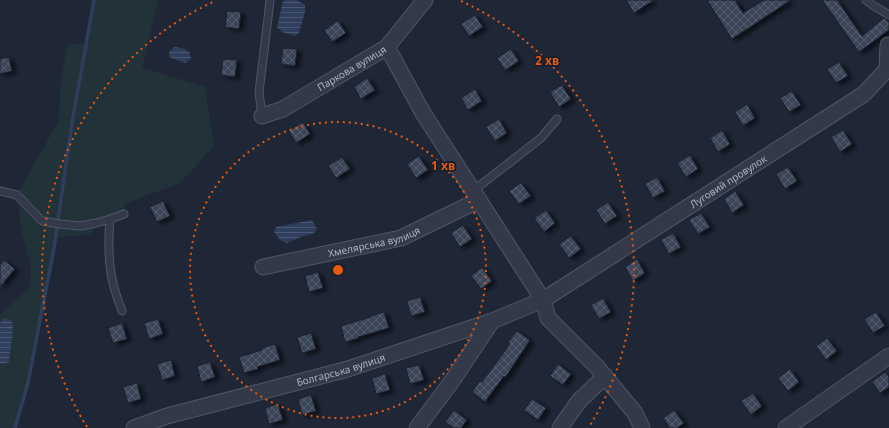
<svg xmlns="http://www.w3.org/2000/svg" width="889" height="428" font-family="'Noto Sans',sans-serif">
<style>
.grass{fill:#213338}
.water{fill:url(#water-rules)}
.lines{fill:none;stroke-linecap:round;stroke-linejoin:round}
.stream{stroke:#303e5d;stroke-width:3.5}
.building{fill:url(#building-cross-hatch);stroke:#1a202e;filter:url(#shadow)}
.service-casing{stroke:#505666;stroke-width:9}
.minor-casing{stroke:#505666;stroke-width:17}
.service{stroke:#333948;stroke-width:7}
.minor{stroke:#333948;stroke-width:15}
.ring{fill:none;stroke:#e8590c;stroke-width:2;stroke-dasharray:2 4}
.labels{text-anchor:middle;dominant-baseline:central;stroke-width:3.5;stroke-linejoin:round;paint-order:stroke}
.street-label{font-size:10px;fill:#acb3c5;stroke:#181e2c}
.centre{fill:#e8590c;stroke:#181e2c;stroke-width:2}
.ring-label{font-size:12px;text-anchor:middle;font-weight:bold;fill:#e8590c;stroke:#181e2c;stroke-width:3.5;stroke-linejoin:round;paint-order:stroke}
</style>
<defs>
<pattern id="water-rules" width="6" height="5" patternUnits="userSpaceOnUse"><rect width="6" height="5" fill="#303e5d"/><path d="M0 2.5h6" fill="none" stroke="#4b5873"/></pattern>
<pattern id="building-cross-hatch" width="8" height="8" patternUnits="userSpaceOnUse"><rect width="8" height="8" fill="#3b4458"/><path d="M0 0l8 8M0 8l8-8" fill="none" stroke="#555d6e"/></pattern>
<filter id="shadow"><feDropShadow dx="4.5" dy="2.5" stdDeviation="2" flood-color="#0009"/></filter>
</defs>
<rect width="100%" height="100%" fill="#1f2737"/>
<path class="grass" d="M94 0H158L142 68 205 87 214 146 180 183 124 204V214L97 223 91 234 55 238 28 383 15 428H0V315L30 287 31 265 22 233 17 195 59 120 60 89 67 45 86 43Z"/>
<path class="water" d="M286 0H297L305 5V12L299 33 295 36 282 32 277 27 283 1Z
M175 47 185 49 190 53 191 59 185 63 169 57V51Z
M312 220 317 229 313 234 303 236 287 243 280 240 274 232 276 227Z
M4 318 12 321 13 329 9 362 3 364 0 363V323Z"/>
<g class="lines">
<path class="stream" d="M15 428 28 383 54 248 72 123 94 0"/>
</g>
<path class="building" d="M626 0H654L634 13Z
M707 0H735L743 13 764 0H791L732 39Z
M822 0H837L862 36 884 18 889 22V30L859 52Z
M227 11 241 12 239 29 225 27Z
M475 15 483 27 469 36 461 24Z
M338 21 346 33 332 42 324 30Z
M283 48 297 49 295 66 281 64Z
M511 49 519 61 505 70 497 58Z
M9 57 12 71 0 74V59Z
M223 59 237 60 235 77 221 75Z
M839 62 848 76 836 83 827 69Z
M367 78 375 90 361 99 354 87Z
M562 85 571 99 559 107 550 92Z
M475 89 482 101 468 110 461 98Z
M792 91 801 105 789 112 780 98Z
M747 104 755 118 743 126 735 112Z
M499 119 507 133 495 141 486 127Z
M303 122 310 134 296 143 289 131Z
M722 130 730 144 718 152 710 138Z
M843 130 852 144 840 152 831 137Z
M690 155 698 169 686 177 677 163Z
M419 156 428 170 416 178 407 164Z
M342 157 350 169 336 178 328 166Z
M788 167 797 181 785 189 776 174Z
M657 177 665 191 653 198 645 184Z
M521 183 531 196 519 204 509 191Z
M735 191 744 205 732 213 724 199Z
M163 201 170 216 157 222 150 207Z
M608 202 617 216 605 224 596 210Z
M546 210 555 223 544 232 534 218Z
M701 213 710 227 698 234 689 220Z
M463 225 472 239 460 247 451 233Z
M673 233 681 247 669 254 661 240Z
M571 236 581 249 569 258 559 244Z
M637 259 645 273 633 281 625 267Z
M4 260 15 269 0 287V265Z
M482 267 492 281 481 289 471 276Z
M318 272 323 288 309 292 305 276Z
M420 297 425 312 411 316 407 301Z
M603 298 611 312 599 319 591 305Z
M384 312 389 328 358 337 359 338 345 342 341 326 371 317V316Z
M876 312 885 326 873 333 864 319Z
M158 319 163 334 149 339 144 323Z
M122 323 127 339 113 343 108 328Z
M517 331 530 340 505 378 504 376 485 402 472 392 480 381 482 382 510 344 508 342Z
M311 333 316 349 302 353 297 337Z
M827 338 837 351 826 360 816 346Z
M275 344 280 360 257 367 258 369 244 373 239 357 262 350V348Z
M171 360 175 376 162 380 157 364Z
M210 362 215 377 201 382 197 366Z
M558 364 571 374 563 385 550 376Z
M419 365 424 380 410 384 406 368Z
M790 369 799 382 788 391 778 378Z
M885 372 889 377V387L880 393 872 382Z
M385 374 390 390 376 394 372 378Z
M137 383 141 399 128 403 123 387Z
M753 393 762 406 751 415 741 401Z
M311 395 316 411 302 415 298 399Z
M532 399 546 408 538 420 524 410Z
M278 404 283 420 269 424 265 408Z
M454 410 467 420 461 428H454L445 422Z
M674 410 684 423 677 428H670L663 418Z"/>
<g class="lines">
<defs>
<path id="service" d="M866 0 874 6 889 15
M262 116 259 92 268 18 270 0
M0 191 17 195 42 221 60 224 80 226 96 223 110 219
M473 191 541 138 557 119
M122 311C119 303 116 295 114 287 108 265 108 242 110 219L124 214"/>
<g id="minor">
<path d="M387 47 423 113 543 300 548 318 597 367 635 413 642 428"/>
<path id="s1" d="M262 116 283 109 387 47 425 0"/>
<path id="s2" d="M263 267 401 238 479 200"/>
<path id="s3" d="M134 428 167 416 348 369 492 321 543 300 864 94 887 69 888 45H889"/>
<path d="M417 428 452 381 492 321"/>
<path d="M560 428 579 401 605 376"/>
<path d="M786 428 889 356"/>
</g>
</defs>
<use href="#service" class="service-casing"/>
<use href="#minor" class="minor-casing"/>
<use href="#service" class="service"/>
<use href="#minor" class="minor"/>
</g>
<g class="ring">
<circle cx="338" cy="270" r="148"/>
<path d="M87 427A296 296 0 0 1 215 1M461 1A296 296 0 0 1 589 427"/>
</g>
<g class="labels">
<g class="street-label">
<text stroke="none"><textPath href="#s1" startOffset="102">Паркова вулиця</textPath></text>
<text stroke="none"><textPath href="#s3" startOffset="649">Луговий провулок</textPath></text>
<text stroke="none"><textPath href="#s2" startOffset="114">Хмелярська вулиця</textPath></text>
<text stroke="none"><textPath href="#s3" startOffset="215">Болгарська вулиця</textPath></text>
</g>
</g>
<circle cx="338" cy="270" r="6" class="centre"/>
<g class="ring-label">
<text x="547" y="65">2 хв</text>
<text x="443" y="170">1 хв</text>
</g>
</svg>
